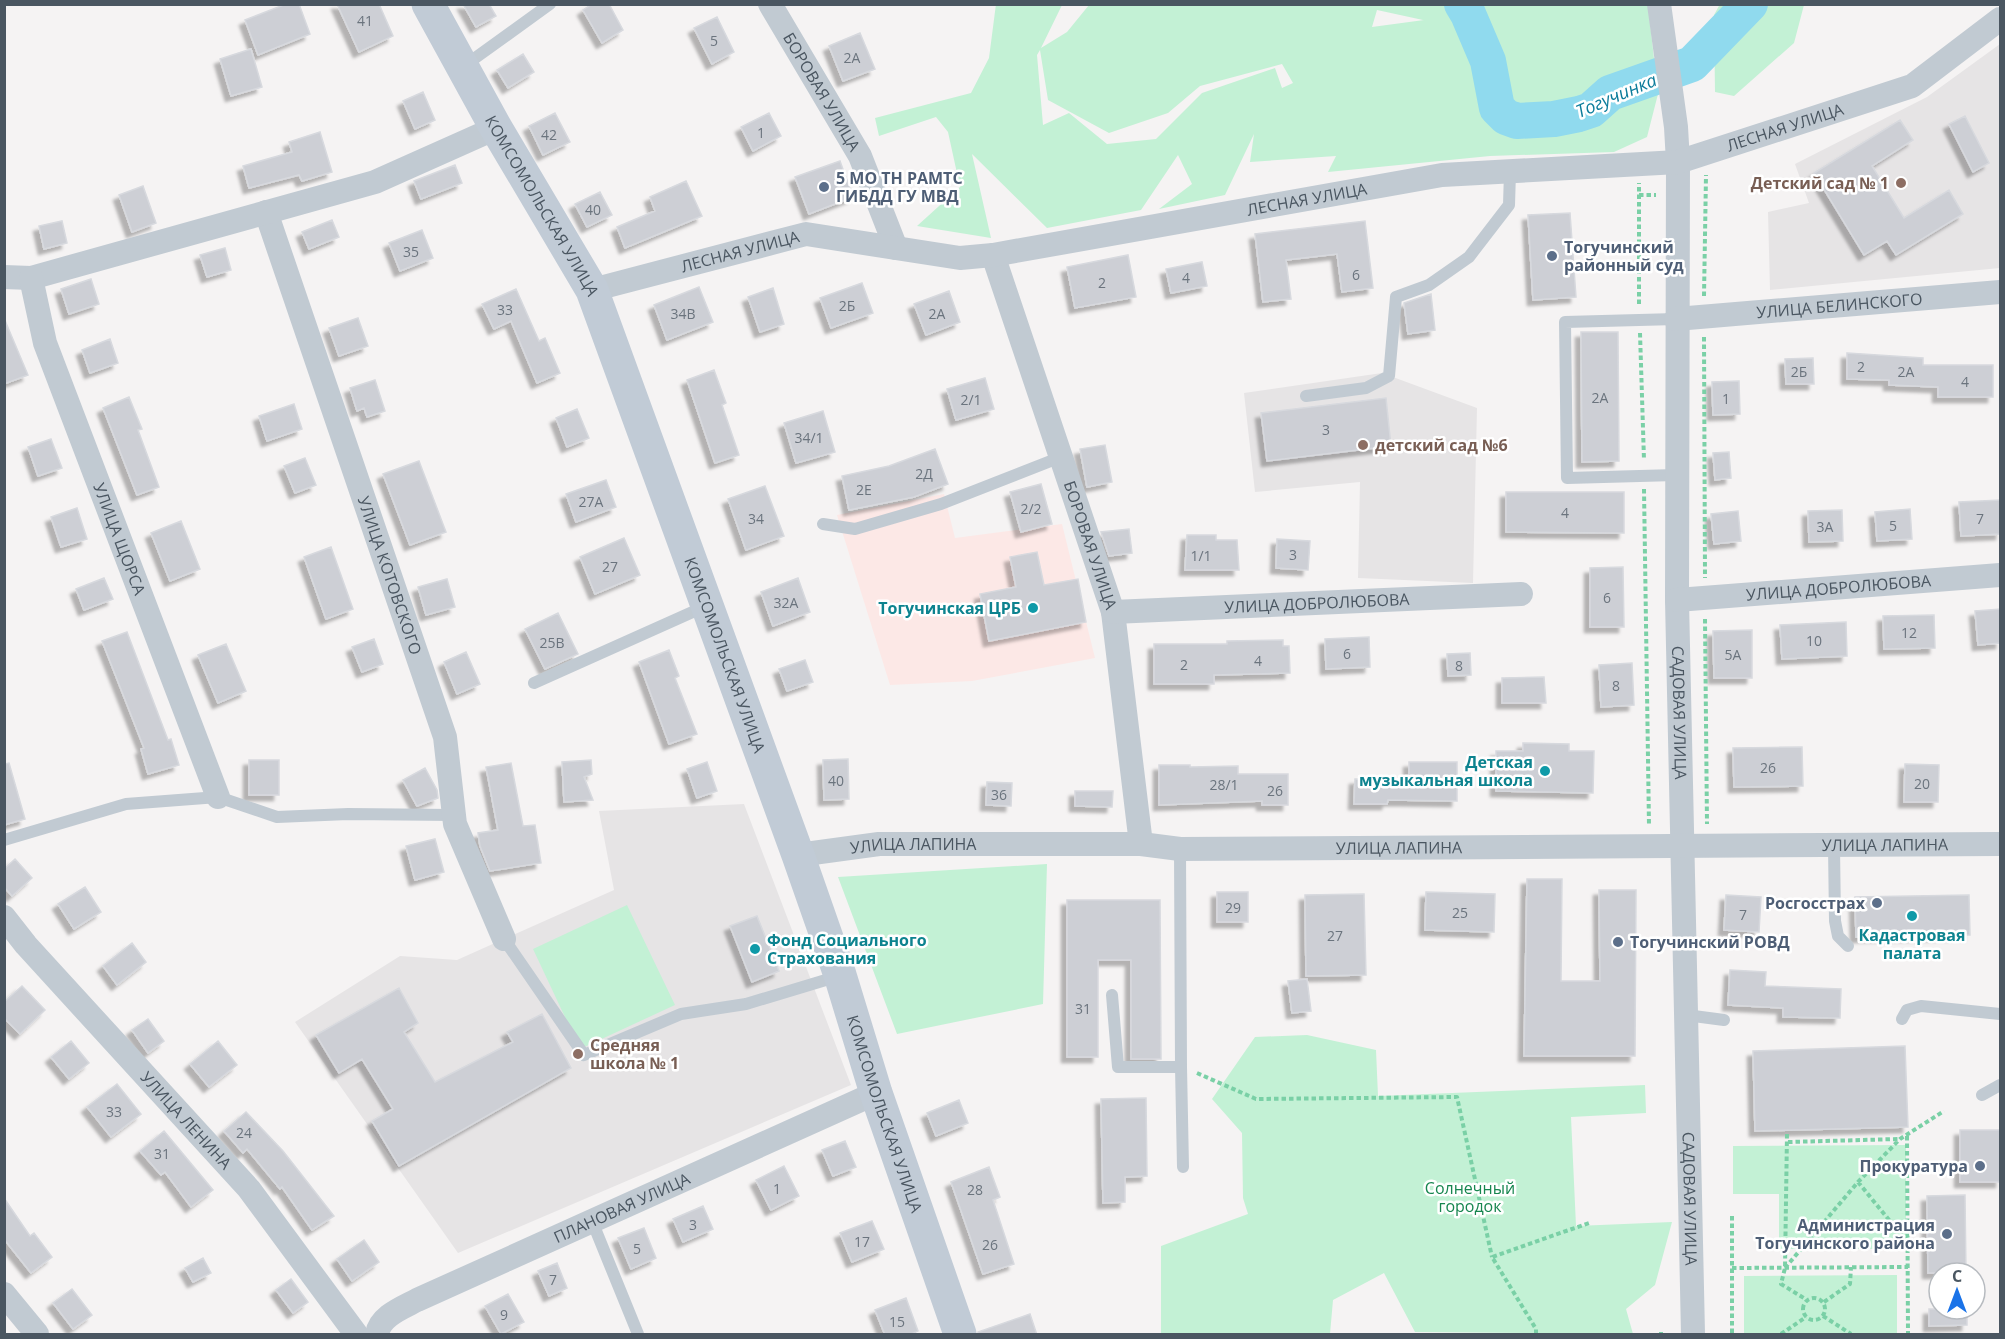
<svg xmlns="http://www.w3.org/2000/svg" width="2005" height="1339" font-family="'Open Sans',sans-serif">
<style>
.education{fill:#e6e4e5}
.medical{fill:#fce8e6}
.green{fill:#c3f1d5;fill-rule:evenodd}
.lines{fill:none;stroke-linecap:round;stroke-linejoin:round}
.river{stroke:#90daee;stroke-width:36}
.building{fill:#cdcfd5;stroke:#d7d9de;stroke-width:1.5;filter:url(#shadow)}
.path{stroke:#7ad0a6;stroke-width:4;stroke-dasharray:4.5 3;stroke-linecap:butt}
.service{stroke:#c1cad2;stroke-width:12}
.minor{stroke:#c1cad2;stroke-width:24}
.secondary{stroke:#c1cbd6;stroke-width:33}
.education-dot{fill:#8d6e63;stroke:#fff;stroke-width:2}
.service-dot{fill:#5c6f8a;stroke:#fff;stroke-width:2}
.culture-dot{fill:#0f9aa8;stroke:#fff;stroke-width:2}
.labels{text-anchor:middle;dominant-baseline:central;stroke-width:5;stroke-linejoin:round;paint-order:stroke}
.number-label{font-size:14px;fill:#6b747e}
.street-label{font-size:16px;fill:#4a5661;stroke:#fff}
.service-label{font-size:16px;font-weight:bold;fill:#4e5e75;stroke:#fff;text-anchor:start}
.education-label{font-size:16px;font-weight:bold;fill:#785e54;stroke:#fff;text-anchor:start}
.culture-label{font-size:16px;font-weight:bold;fill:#0d838f;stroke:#fff;text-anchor:end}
.park-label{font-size:16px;fill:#17864f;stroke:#fff}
.water-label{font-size:18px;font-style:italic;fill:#0c7c9b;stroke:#fff}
</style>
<defs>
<filter id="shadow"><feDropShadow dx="-5.5" dy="5.5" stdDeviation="1.5" flood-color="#0004"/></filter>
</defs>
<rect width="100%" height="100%" fill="#f5f3f3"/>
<path class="education" d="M2000 44V268L1770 290 1768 212 1809 203 1795 164 1927 97Z
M1382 373 1477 408 1473 583 1358 578 1360 482 1255 492 1244 393Z
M744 804 851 1085 458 1253 295 1022 400 956 457 960 614 890 599 811Z"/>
<path class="medical" d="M944 494 955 538 1062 524 1095 658 972 681 890 685 837 515Z"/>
<path class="green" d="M996 4 1062 5 1041 48 1067 32 1089 5H1648L1658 94 1647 137 1614 152 1490 156 1328 172 1336 156 1250 162 1254 134 1225 195 1159 209 1192 184 1178 155 1141 210 1047 228 972 154 991 238 917 226 960 187 948 132 936 117 879 136 875 118 971 93 989 58ZM1377 10 1423 20H1424L1372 27ZM1040 50 1048 100 1109 133 1168 113 1200 86 1282 64 1293 83 1282 88 1275 68 1202 93 1156 139 1107 144 1069 113 1043 125 1037 55Z
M1720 4 1804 5 1794 43 1734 96 1715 92 1714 15Z
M1047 864 1043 1004 897 1034 838 877Z
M627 905 675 1005 580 1049 533 949Z
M1307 1035 1376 1050 1378 1096 1645 1085 1646 1113 1571 1117 1576 1226 1672 1222 1655 1285 1626 1309 1633 1334 1415 1332 1384 1273 1333 1300 1330 1334H1161V1246L1248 1214 1243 1198 1242 1133 1212 1099 1255 1037Z
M1906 1145V1249H1779V1194H1733V1146Z
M1897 1275V1334H1744V1276Z"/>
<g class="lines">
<path class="river" d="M1462 4 1468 14 1488 61 1497 108 1506 117 1517 121 1554 119 1579 114 1591 110 1610 93 1692 64 1750 4"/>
</g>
<path class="building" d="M286 4H299L310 34 258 55 245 20Z
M337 4H379L393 36 359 52Z
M463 4H489L496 16 476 27Z
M592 4H609L623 30 602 43 583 10Z
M717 17 734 52 712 64 694 28Z
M860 33 875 69 843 81 829 46Z
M251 49 262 87 231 96 220 59Z
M523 54 534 72 508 88 497 70Z
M423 92 435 120 415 129 403 101Z
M555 113 570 142 543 155 529 126Z
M769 113 781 136 753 151 741 127Z
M1965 116 1989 163 1973 172 1949 124Z
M1900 120 1913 140 1872 166 1904 218 1949 190 1963 214 1896 255 1887 241 1864 255 1814 173Z
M320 132 332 172 302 181 299 175 249 188 243 166 292 152 289 142Z
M840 161 853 197 809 214 795 177Z
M455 165 462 183 421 199 414 181Z
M686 181 702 216 625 248 617 227 655 211 650 197Z
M143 186 156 223 132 232 119 195Z
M600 192 612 215 587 227 575 204Z
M1570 213 1576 297 1533 300 1528 215Z
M332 220 339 237 309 249 302 232Z
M62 221 67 243 44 249 39 226Z
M1365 221 1373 288 1342 292 1337 254 1286 260 1291 299 1263 302 1255 234Z
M422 230 433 258 400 271 389 243Z
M225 248 231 270 207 277 200 255Z
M1128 255 1136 297 1075 308 1067 267Z
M1202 262 1207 286 1171 293 1166 269Z
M91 279 99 304 69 314 61 289Z
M862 283 873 313 831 328 820 298Z
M699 287 713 322 667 340 654 305Z
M773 288 784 324 760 332 748 297Z
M516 289 539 341 545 338 560 373 537 383 511 321 494 329 482 304Z
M949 291 960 322 926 335 914 304Z
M1431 294 1435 330 1408 334 1404 303Z
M4 318 28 375 4 384Z
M358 318 368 346 339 356 329 328Z
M1581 332H1618L1619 461 1582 462Z
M110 339 118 363 90 373 82 350Z
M1847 353 1923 358V365H1993V397H1938V387L1889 385V380L1847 379Z
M1813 358 1814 384H1786L1785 359Z
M714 370 726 403 722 405 739 455 715 463 687 380Z
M985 378 994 409 956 420 947 389Z
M375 380 385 411 367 417 364 408 357 411 350 388Z
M1739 381 1740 414 1713 415 1712 382Z
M129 397 142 429 138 430 159 487 137 495 103 408Z
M1386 398 1391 446 1267 461 1261 413Z
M294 404 302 429 267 441 259 416Z
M577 409 589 438 567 447 556 418Z
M823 411 835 452 796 463 784 423Z
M51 439 62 468 38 476 28 447Z
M1105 445 1112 482 1087 487 1080 449Z
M935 449 948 484 914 497 849 510 842 476 889 466Z
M1729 452 1731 478 1715 480 1713 453Z
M305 458 316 485 295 493 284 466Z
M419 461 446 532 410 545 383 474Z
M606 480 616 507 576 522 566 494Z
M1041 484 1052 524 1021 532 1010 492Z
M765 486 784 536 746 550 728 499Z
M1506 492H1624V533L1506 532Z
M2001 500V534L1961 536 1959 502Z
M77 508 87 539 61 547 51 517Z
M1910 509 1912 539 1877 541 1875 512Z
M1842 510 1843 541 1809 542 1808 511Z
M1738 511 1741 541 1714 544 1711 514Z
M181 521 200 569 170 581 151 533Z
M1129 529 1132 553 1109 556 1101 532Z
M1187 535H1216V540H1237L1239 570H1185Z
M624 538 640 575 595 594 580 557Z
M1277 539 1310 541 1308 570 1276 568Z
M331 547 353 609 326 619 304 557Z
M1037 552 1044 585 1078 579 1086 622 989 641 980 594 1016 587 1010 557Z
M1623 567 1624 627H1590V568Z
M104 578 113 599 84 610 76 589Z
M798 578 810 612 773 626 761 592Z
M447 579 455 607 426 615 418 587Z
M2001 609V643L1978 645 1975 611Z
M558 613 578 654 545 669 525 629Z
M1934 615 1935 648 1884 649 1883 616Z
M1846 622 1847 656 1782 659 1780 625Z
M1752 630V678H1714L1713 631Z
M127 632 168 740 171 739 179 765 148 774 141 749 144 748 102 641Z
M1369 637 1370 667 1326 669 1325 639Z
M374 639 383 664 362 672 352 647Z
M1283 640V646H1289L1290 673 1214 675V684H1154V644H1227V641Z
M226 644 246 691 218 703 198 655Z
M669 650 679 676 675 678 697 734 669 744 639 662Z
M466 652 480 684 457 694 444 662Z
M1470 653 1471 675 1448 676 1447 654Z
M805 660 813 682 787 691 779 669Z
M1632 663 1634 705 1601 707 1599 665Z
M1544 677 1546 703H1502V678Z
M1523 743 1569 744V751H1594L1593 793 1496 791V751H1523Z
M1802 747 1803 786 1734 787 1733 748Z
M848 759 849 799 824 800 823 760Z
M249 760H279V795H249Z
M591 760 592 774 584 777 593 800 564 802 562 762Z
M707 762 717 791 697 798 687 769Z
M1409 762H1457V801L1388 800 1387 804H1354L1355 779 1409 780Z
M9 763 25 819 4 825V764Z
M511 763 523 826 535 825 541 863 490 871 480 846 478 833 498 830 486 767Z
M1905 764 1939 765 1938 802H1904Z
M1159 765H1190V767L1238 766V774H1288V805H1262V801L1159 805Z
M425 768 437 790 438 798 417 806 403 780Z
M987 782 1012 783 1011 806 986 805Z
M1075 791H1113L1112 807 1075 806Z
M435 839 444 872 415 880 406 846Z
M15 859 32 878 12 896 4 887V869Z
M1527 879H1562L1561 981H1600L1599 890H1636L1635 1056H1524Z
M85 887 101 912 74 929 58 904Z
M1217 892H1248V922H1217Z
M1426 892 1495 894 1494 932 1425 930Z
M1364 894 1366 975 1306 976 1305 895Z
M1726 895 1761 897 1759 932 1724 930Z
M1969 895 1970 935 1856 937 1855 897Z
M1067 900H1160L1161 1059H1131V960H1098V1057H1067Z
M757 916 779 971 752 982 730 926Z
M132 943 146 962 117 985 103 966Z
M1730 970 1766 972 1765 986 1841 989 1840 1018 1783 1017V1008L1728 1005Z
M1307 979 1311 1011 1292 1013 1288 981Z
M22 986 45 1010 20 1034 4 1018V1002Z
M399 988 418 1023 404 1032 435 1082 513 1042 507 1032 542 1014 571 1068 399 1166 372 1121 393 1109 362 1059 339 1073 316 1035Z
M148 1019 164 1041 148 1053 132 1030Z
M71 1041 89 1063 69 1079 51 1057Z
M218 1041 237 1065 209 1087 190 1064Z
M1905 1046 1908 1127 1755 1131 1753 1051Z
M117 1084 141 1114 111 1137 87 1107Z
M1146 1098 1147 1176 1125 1177V1202L1103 1203 1101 1099Z
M959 1100 968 1123 936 1136 927 1113Z
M246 1112 283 1151 334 1216 312 1230 282 1187 280 1189 247 1149 243 1153 224 1131Z
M1960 1130H2000L2001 1182H1960Z
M164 1131 213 1190 191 1207 165 1172 161 1175 140 1151Z
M845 1141 856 1167 833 1176 822 1150Z
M784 1166 799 1196 771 1210 756 1180Z
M989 1167 1000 1197 993 1200 1014 1264 983 1274 951 1182Z
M1965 1195 1966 1273H1928L1927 1196Z
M4 1198 30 1236 34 1233 52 1257 31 1273 4 1239Z
M703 1206 713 1229 683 1242 673 1219Z
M872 1221 884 1249 852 1262 840 1233Z
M644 1228 656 1258 631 1269 618 1238Z
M364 1240 379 1262 352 1281 337 1259Z
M203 1258 211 1273 193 1282 185 1268Z
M557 1263 567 1288 549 1296 538 1271Z
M291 1279 308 1302 293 1313 276 1290Z
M72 1289 92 1315 73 1329 53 1303Z
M508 1294 524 1322 501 1334 485 1306Z
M906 1298 918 1331 910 1335H885L875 1310Z
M1929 1309H1967V1325L1929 1326Z
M1030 1314 1037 1335H978V1332Z"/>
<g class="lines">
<path class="path" d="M1639 195H1656
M1704 296 1706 175
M1639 304V183
M1640 333 1644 460
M1704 337 1705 578
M1644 489 1649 826
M1705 619 1707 824
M1197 1073 1256 1099 1457 1097 1492 1257
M1787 1134 1785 1268 1781 1284 1807 1300
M1907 1136 1908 1334
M1788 1142 1899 1139
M1858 1182 1907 1242
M1732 1216V1334
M1732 1268 1908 1267
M1785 1268 1858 1182 1900 1139 1944 1111
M1803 1309a11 11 0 1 1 22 0a11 11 0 1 1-22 0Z
M1824 1302 1850 1284 1851 1267
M1823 1316 1851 1334
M1661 1332V1334
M1536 1334V1329L1492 1257 1589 1223
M1781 1334 1806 1317"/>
<path class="service" d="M464 66 550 4
M1676 319 1565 322 1567 478 1676 475
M1306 396 1366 388 1389 376 1396 297 1429 285 1469 257 1509 205 1510 172
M823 524 855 529 941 504 1061 457
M534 683 706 606
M4 840 126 804 218 797 277 817 348 814 454 815
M1834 846 1835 921 1838 936 1848 946
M504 939 584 1055 681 1014 746 1004 839 976
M1112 995 1118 1067H1181L1180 849
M1686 1015 1724 1020
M1902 1019 1907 1010 1921 1006 2000 1014
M1181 1067 1183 1167
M1982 1095 2000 1085
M592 1221 638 1334"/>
<g class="minor">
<path id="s1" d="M770 4 860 156 896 248"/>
<path id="s2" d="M1659 4 1676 127 1678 162 1677 600 1693 1334"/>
<path id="s3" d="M266 212 445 737 455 824 504 939"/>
<path id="s4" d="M993 255 1113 612 1141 844"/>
<path d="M4 277 31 278 375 182 496 128"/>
<path id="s5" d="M31 278 45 343 218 797"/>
<path id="s6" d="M592 290 806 234 960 258 993 255 1442 175 1678 162 1912 86 2000 19"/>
<path id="s7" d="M1676 319 2000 292"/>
<path id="s8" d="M1677 600 2000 575"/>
<path id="s9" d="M1113 612 1521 594"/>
<path id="s10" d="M798 855 879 844H1141L1180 849 2000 844"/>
<path id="s11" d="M4 917 26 945 249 1189 356 1334"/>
<path d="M4 1294 37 1334"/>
<path id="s12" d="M377 1334C380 1316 402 1308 417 1300L876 1093"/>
</g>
<path class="secondary" id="s13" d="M428 4 496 128 592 290 798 855 840 975 876 1093 960 1334"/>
</g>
<g class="education-dot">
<circle cx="1901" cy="183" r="6"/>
<circle cx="1363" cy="445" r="6"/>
<circle cx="578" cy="1054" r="6"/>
</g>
<g class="service-dot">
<circle cx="824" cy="187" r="6"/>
<circle cx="1552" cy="256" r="6"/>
<circle cx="1877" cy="903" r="6"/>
<circle cx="1618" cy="942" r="6"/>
<circle cx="1980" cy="1166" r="6"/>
<circle cx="1947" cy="1234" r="6"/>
</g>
<g class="culture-dot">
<circle cx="1033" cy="608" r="6"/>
<circle cx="1545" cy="771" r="6"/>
<circle cx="1912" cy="916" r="6"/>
<circle cx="755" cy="949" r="6"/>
</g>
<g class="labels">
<g class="number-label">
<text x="365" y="20">41</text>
<text x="714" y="40">5</text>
<text x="852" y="57">2А</text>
<text x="761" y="132">1</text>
<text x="549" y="134">42</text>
<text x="593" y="209">40</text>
<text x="411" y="251">35</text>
<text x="1356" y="274">6</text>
<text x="1186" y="277">4</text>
<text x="1102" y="282">2</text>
<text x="847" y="305">2Б</text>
<text x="505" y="309">33</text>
<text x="683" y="313">34В</text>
<text x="937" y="313">2А</text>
<text x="1861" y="366">2</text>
<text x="1799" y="371">2Б</text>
<text x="1906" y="371">2А</text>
<text x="1965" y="381">4</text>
<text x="1600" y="397">2А</text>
<text x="1726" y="398">1</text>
<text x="971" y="399">2/1</text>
<text x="1326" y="429">3</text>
<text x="809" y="437">34/1</text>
<text x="924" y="473">2Д</text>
<text x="864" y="489">2Е</text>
<text x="591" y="501">27А</text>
<text x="1031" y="508">2/2</text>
<text x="1565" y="512">4</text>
<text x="756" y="518">34</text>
<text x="1980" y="518">7</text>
<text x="1893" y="525">5</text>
<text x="1825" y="526">3А</text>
<text x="1293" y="554">3</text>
<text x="1201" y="555">1/1</text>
<text x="610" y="566">27</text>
<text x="1607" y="597">6</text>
<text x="786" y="602">32А</text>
<text x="1909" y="632">12</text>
<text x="1814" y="640">10</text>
<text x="552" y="642">25В</text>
<text x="1347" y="653">6</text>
<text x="1733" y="654">5А</text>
<text x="1258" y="660">4</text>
<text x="1184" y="664">2</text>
<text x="1459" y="665">8</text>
<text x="1616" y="685">8</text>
<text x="1768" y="767">26</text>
<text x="836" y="780">40</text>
<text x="1922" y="783">20</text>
<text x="1224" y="784">28/1</text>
<text x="1275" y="790">26</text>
<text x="999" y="794">36</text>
<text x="1233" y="907">29</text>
<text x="1460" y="912">25</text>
<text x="1743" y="914">7</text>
<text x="1335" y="935">27</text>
<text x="1083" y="1008">31</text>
<text x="114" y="1111">33</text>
<text x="244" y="1132">24</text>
<text x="162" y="1153">31</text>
<text x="777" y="1188">1</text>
<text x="975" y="1189">28</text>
<text x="693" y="1224">3</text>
<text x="862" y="1241">17</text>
<text x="990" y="1244">26</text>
<text x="637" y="1248">5</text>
<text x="553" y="1279">7</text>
<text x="504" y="1314">9</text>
<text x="897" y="1321">15</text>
</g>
<g class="street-label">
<text stroke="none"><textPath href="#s1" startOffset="102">БОРОВАЯ УЛИЦА</textPath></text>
<text stroke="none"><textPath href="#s6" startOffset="1215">ЛЕСНАЯ УЛИЦА</textPath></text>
<text stroke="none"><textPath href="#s6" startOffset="729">ЛЕСНАЯ УЛИЦА</textPath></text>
<text stroke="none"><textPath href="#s13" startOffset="232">КОМСОМОЛЬСКАЯ УЛИЦА</textPath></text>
<text stroke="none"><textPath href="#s6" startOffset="153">ЛЕСНАЯ УЛИЦА</textPath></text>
<text stroke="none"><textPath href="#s7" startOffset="164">УЛИЦА БЕЛИНСКОГО</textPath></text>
<text stroke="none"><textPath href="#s5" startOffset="276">УЛИЦА ЩОРСА</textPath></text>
<text stroke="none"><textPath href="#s4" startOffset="306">БОРОВАЯ УЛИЦА</textPath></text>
<text stroke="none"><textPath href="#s3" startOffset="384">УЛИЦА КОТОВСКОГО</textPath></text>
<text stroke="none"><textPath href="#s8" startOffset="162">УЛИЦА ДОБРОЛЮБОВА</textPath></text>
<text stroke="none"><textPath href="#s9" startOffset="204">УЛИЦА ДОБРОЛЮБОВА</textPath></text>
<text stroke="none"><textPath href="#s13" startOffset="718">КОМСОМОЛЬСКАЯ УЛИЦА</textPath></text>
<text stroke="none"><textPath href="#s2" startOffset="710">САДОВАЯ УЛИЦА</textPath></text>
<text stroke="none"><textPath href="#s10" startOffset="1088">УЛИЦА ЛАПИНА</textPath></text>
<text stroke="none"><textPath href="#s10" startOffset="116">УЛИЦА ЛАПИНА</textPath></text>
<text stroke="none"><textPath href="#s10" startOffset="602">УЛИЦА ЛАПИНА</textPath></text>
<text stroke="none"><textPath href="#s13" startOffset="1204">КОМСОМОЛЬСКАЯ УЛИЦА</textPath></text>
<text stroke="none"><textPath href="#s11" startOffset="273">УЛИЦА ЛЕНИНА</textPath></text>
<text stroke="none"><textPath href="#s2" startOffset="1196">САДОВАЯ УЛИЦА</textPath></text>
<text stroke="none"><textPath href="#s12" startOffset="279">ПЛАНОВАЯ УЛИЦА</textPath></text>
</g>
<g class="service-label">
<text x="836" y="178">5 МО ТН РАМТС<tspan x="836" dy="18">ГИБДД ГУ МВД</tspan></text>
<text x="1564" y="247">Тогучинский<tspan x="1564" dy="18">районный суд</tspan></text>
<text x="1865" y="903" text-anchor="end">Росгосстрах</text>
<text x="1630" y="942">Тогучинский РОВД</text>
<text x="1968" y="1166" text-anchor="end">Прокуратура</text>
<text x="1935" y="1225" text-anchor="end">Администрация<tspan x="1935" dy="18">Тогучинского района</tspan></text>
</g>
<g class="education-label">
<text x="1889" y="183" text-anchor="end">Детский сад № 1</text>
<text x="1375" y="445">детский сад №6</text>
<text x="590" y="1045">Средняя<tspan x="590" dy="18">школа № 1</tspan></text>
</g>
<g class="culture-label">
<text x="1021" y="608">Тогучинская ЦРБ</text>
<text x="1533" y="762">Детская<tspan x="1533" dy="18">музыкальная школа</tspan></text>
<text x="1912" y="935" text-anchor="middle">Кадастровая<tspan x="1912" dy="18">палата</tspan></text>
<text x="767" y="940" text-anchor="start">Фонд Социального<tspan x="767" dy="18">Страхования</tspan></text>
</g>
<g class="park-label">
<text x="1470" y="1188">Солнечный<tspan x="1470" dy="18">городок</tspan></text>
</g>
<g class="water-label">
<text transform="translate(1616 95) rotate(-23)">Тогучинка</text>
</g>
</g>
<rect width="2005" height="1339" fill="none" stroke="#4a5661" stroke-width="12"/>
<g transform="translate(1957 1291)"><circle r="28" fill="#ffffff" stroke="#b7bbc0" stroke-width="1.5"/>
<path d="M0-4.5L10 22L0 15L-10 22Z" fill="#1a73e8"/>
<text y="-9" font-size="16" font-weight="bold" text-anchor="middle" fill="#4a5661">С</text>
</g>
</svg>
